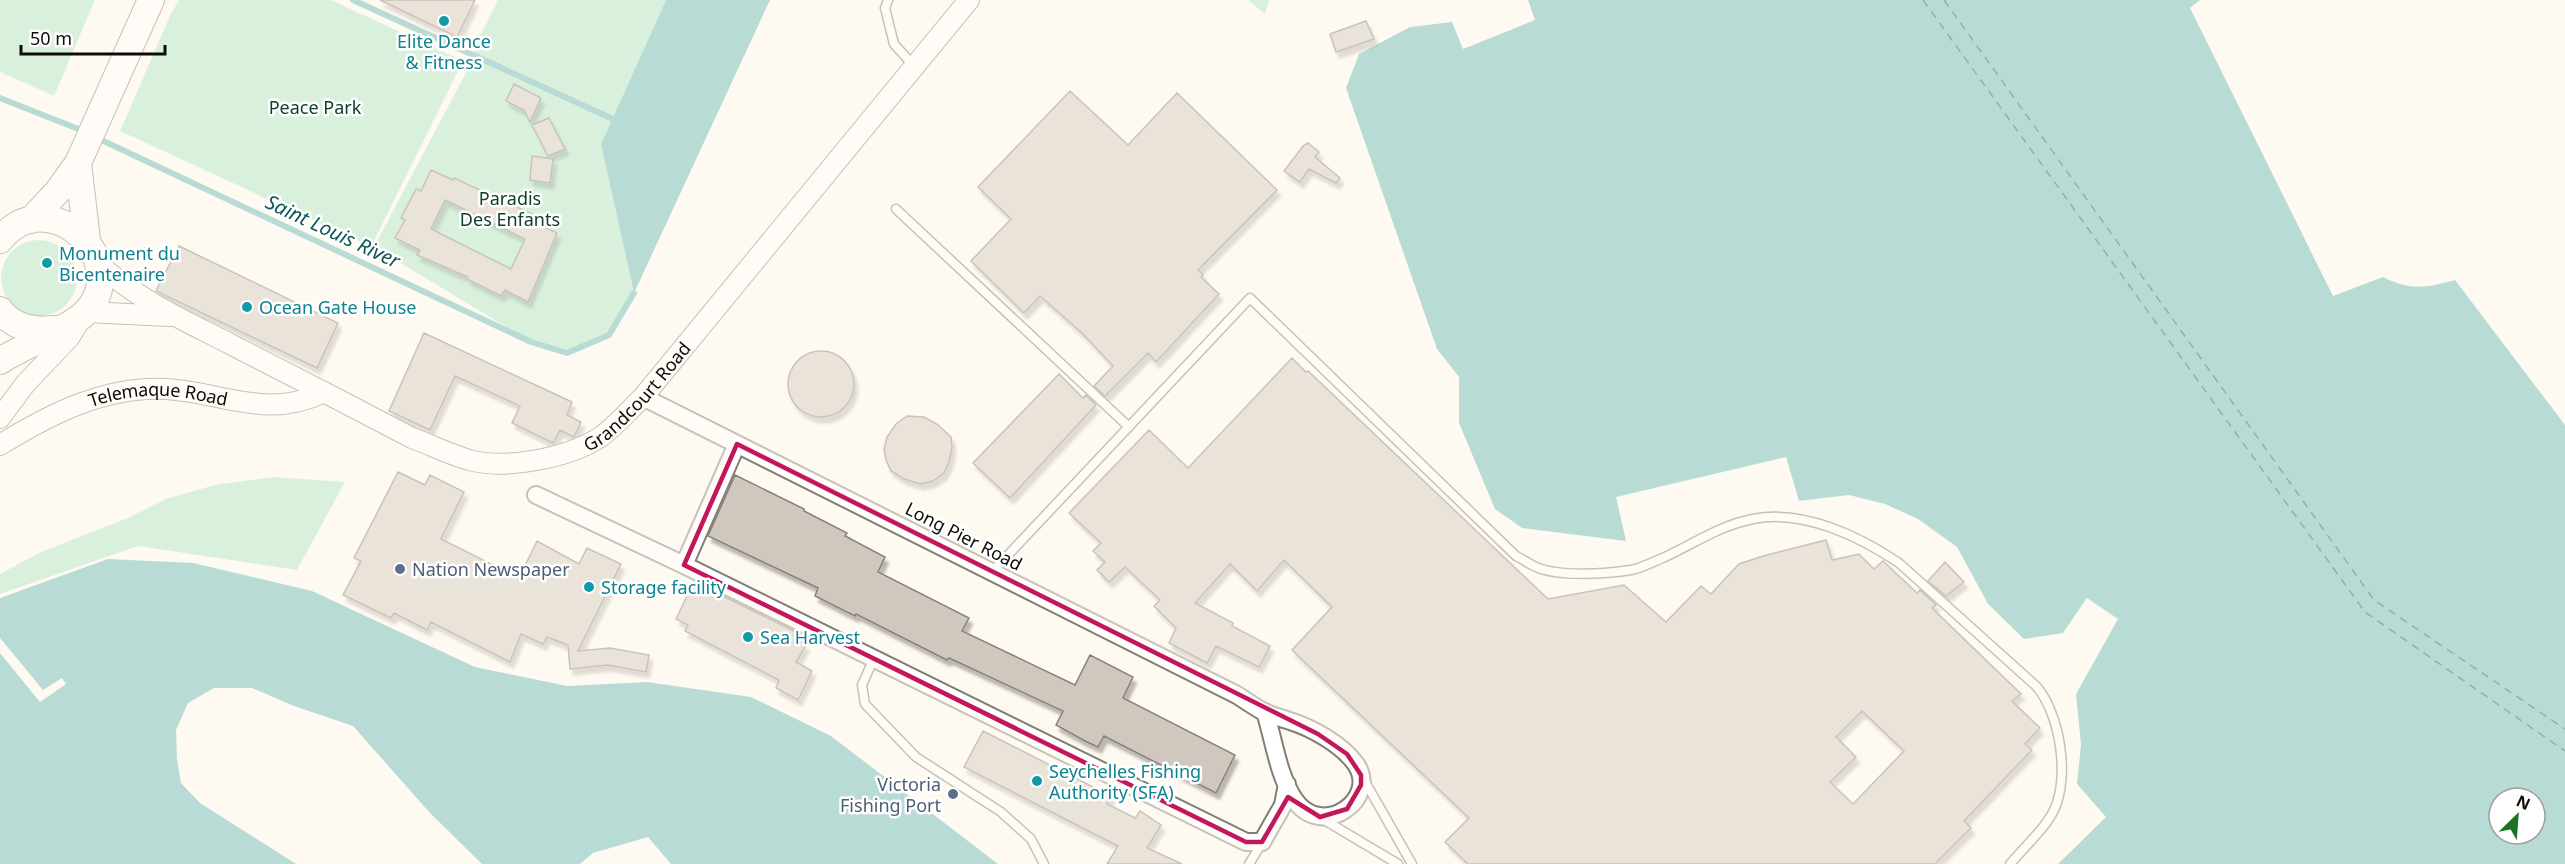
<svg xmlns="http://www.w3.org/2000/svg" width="2565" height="864" font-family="'Noto Sans',sans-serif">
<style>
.green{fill:#aae7c4}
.water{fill:#65b7b7;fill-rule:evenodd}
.pier{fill:#fffaf1}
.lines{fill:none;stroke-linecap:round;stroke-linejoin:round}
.stream{stroke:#65b7b7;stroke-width:6}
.ferry{stroke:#0f5758;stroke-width:1.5;stroke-dasharray:8 6;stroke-linecap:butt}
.building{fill:#d0c8be;stroke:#888178;stroke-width:1.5;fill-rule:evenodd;filter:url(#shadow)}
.service-casing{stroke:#837e74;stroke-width:11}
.minor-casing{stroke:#837e74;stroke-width:20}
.tertiary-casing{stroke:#837e74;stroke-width:22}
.primary-casing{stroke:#837e74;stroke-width:28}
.service{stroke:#fff;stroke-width:8}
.minor{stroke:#fff;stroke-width:16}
.tertiary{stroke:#fff;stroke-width:20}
.primary{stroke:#fff;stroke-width:26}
.marked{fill:none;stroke:#c2185b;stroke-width:4.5;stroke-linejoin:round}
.culture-dot{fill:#0f9aa8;stroke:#fff;stroke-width:2}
.service-dot{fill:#5c6f8a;stroke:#fff;stroke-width:2}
.labels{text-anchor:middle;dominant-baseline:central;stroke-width:5;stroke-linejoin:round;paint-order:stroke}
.culture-label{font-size:18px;fill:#0d838f;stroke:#fff;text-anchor:start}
.park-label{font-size:18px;fill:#0f4029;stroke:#fff}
.street-label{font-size:18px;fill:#0e0c08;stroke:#fff}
.service-label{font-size:18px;fill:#4e5e75;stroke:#fff;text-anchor:start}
.water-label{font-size:20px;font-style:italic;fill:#0f5758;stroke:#fff}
</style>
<defs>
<filter id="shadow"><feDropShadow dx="3.5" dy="6" stdDeviation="1.5" flood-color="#0004"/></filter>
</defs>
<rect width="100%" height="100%" fill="#fffaf1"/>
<path class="green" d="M0 0H95L54 96 0 72Z
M179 0H331L463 61 371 247 120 131 170 16Z
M498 0H666L601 144 634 293 609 335 567 353 531 342 374 247 470 65 481 34Z
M1248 0H1269L1265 14Z
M1 278a38 38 0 1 1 76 0a38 38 0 1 1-76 0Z
M273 477 345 482 297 570 138 546 0 594V574L41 552 130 517 166 499 215 485Z"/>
<path class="water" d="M666 0H770L634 293 601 144Z
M1528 0H2200L2190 8 2333 296 2383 277C2412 291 2424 288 2455 280L2565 425V864H2058L2106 817 2077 784 2081 745 2076 694 2118 619 2087 598 2063 633 2024 639 1988 604 1957 547 1918 519 1885 504 1849 495 1799 501 1786 457 1616 497 1626 541 1522 528 1495 509 1459 423V377L1437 349 1346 88 1359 54 1410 27 1452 22 1463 49 1535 20ZM2499 798H2535V834H2499Z
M108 559 193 563 312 591 475 667 567 686 647 682 751 697 831 736 998 864H671L648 837 593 853 580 864H482L430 813 353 726 294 706 252 688H214L188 703 176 730 177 760 181 783 200 803 296 864H0V598Z"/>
<path class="pier" d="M0 638 43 690 62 678 66 684 40 702 0 653Z"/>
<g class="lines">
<path class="stream" d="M353 0 613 119
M0 98 86 132
M95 137 531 342 567 353 609 335 634 293"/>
<path class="ferry" d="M1923 0 2365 612 2565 751
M1944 0 2374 600 2565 729"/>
</g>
<path class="building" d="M380 0H475L457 37Z
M1366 21 1374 39 1336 52 1330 34Z
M514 84 541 98 530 122 524 110 506 101Z
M1070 91 1128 145 1177 93 1277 190 1198 270 1203 275 1201 277 1219 294 1156 362 1148 353 1105 396 1094 386 1113 366 1082 333 1040 296 1024 313 971 261 1011 219 978 187Z
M549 118 565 149 548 156 532 125Z
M1308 143 1319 152 1315 157 1340 178 1336 183 1309 169 1300 182 1284 171 1303 146Z
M532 156 553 159 550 183 530 180Z
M431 170 453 180 454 178 534 215 532 221 557 233 528 302 505 290 501 296 467 279 468 277 417 255 420 250 395 238 405 220 401 218 416 189 421 191ZM445 200 525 239 511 269 431 229Z
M179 246 338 323 317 368 156 291Z
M424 333 572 402 567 415 581 422 574 437 560 430 553 443 512 423 520 406 455 376 430 430 389 411Z
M788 384a33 33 0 1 1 66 0a33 33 0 1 1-66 0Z
M1292 358 1306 372 1308 371 1548 599 1624 585 1666 622 1701 586 1711 594 1739 564 1763 556 1826 540 1832 560 1859 554 1874 569 1883 561 1917 593 1920 590 1936 605 1932 608 2021 694 2012 701 2040 728 2025 744 2032 750 1964 821 1971 828 1935 864H1468L1445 842 1469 818 1292 650 1332 607 1284 560 1257 591 1230 564 1195 603 1233 623 1232 626 1270 646 1259 667 1216 646 1207 663 1169 643 1176 628 1154 606 1160 600 1125 567 1109 582 1097 570 1105 562 1093 551 1101 543 1069 513 1149 430 1188 468ZM1862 711 1904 751 1853 804 1830 782 1856 757 1836 737Z
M1059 374 1083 398 1086 395 1096 405 1010 498 973 463Z
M907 416 924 417 937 424 951 437 952 448 949 462 944 473 933 481 920 484 904 479 891 471 886 460 884 449 887 437 896 424Z
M398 472 425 485 430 475 464 492 441 539 519 578 537 541 579 564 587 548 621 564 578 651 610 648 649 655 646 672 608 665 570 669 568 645 547 637 543 644 521 634 510 662 431 622 427 630 394 613 391 618 343 595 361 561 354 558Z
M735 475 804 509V511L847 533 845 536 885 557 878 572 969 618 962 631 1075 685 1090 655 1133 677 1123 698 1235 755 1216 793 1104 736 1098 747 1085 741 1056 725 1063 711 949 658 947 660 856 614 855 616 815 596 818 588 708 536Z
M1945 562 1964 582 1946 596 1928 581Z
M694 582 802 635 798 641 806 645 796 662 812 671 798 700 776 688 779 680 685 631 688 625 676 619Z
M983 731 1111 796 1107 804 1135 818 1140 811 1161 825 1147 848 1182 864H1107L1118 846 964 767Z"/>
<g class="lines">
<defs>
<path id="service" d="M888 0 885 8 894 44 914 66
M896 209 1129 427
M992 572 1250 298 1516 556C1523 559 1529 564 1536 567 1559 577 1606 574 1631 570 1642 568 1655 561 1665 557 1695 543 1721 525 1753 519 1803 509 1859 536 1899 563L2036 686C2060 713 2070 777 2054 810 2045 829 2024 847 2010 864
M874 658 862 685 865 704 916 757 1001 812 1031 839 1044 864
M1363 778 1412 864
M1321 818 1398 864
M1249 864 1262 843"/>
<path id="minor" d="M643 397 1237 695C1246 701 1255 707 1264 712 1272 716 1282 718 1290 721 1312 728 1341 744 1355 763 1381 798 1322 841 1294 799 1278 775 1274 740 1265 712
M737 444 684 565 1246 842H1262L1283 805 1287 784
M536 495 684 565"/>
<g id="tertiary">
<path id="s1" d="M98 263C137 300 186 321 234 346 293 376 353 407 412 438 431 445 449 454 469 460 506 470 567 458 599 438 615 427 629 410 643 397L969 0"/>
<path d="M86 312 170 316"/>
<path d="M0 418 26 383 69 338 80 320"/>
<path id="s2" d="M0 445C50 414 107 385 167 389 224 393 268 420 324 392"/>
</g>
<path id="primary" d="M78 163 87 240
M31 220 58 191 78 163 151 0
M0 240C50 178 136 265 84 314 66 331 24 345 0 361
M0 310C13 328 34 331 55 329"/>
</defs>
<use href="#service" class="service-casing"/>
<use href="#minor" class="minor-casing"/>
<use href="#tertiary" class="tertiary-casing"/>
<use href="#primary" class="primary-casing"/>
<use href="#service" class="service"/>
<use href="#minor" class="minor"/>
<use href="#tertiary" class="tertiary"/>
<use href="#primary" class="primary"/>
</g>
<path d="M0 0H2565V864H0ZM737 444 1318 734 1347 754 1361 775V785L1347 809 1320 817 1288 797 1262 842H1246L684 565Z" fill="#fffaf1" fill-opacity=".55" fill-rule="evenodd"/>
<path class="marked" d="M737 444 1318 734 1347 754 1361 775V785L1347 809 1320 817 1288 797 1262 842H1246L684 565Z"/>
<g class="culture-dot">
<circle cx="444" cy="21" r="6"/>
<circle cx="47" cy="263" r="6"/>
<circle cx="247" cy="307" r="6"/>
<circle cx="589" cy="587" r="6"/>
<circle cx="748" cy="637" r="6"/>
<circle cx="1037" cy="781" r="6"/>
</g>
<g class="service-dot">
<circle cx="400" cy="569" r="6"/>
<circle cx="953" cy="794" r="6"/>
</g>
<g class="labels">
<g class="culture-label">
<text x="444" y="41" text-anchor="middle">Elite Dance<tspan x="444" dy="21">&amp; Fitness</tspan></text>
<text x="59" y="253">Monument du<tspan x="59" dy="21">Bicentenaire</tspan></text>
<text x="259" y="307">Ocean Gate House</text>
<text x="601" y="587">Storage facility</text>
<text x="760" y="637">Sea Harvest</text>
<text x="1049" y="771">Seychelles Fishing<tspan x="1049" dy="21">Authority (SFA)</tspan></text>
</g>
<g class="park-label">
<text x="315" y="107">Peace Park</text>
<text x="510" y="198">Paradis<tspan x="510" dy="21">Des Enfants</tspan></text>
</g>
<g class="street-label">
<text stroke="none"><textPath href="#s1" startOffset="612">Grandcourt Road</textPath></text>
<text stroke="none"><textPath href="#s2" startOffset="170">Telemaque Road</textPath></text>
<text transform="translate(964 536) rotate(27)">Long Pier Road</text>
</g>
<g class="service-label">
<text x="412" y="569">Nation Newspaper</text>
<text x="941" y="784" text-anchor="end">Victoria<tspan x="941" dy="21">Fishing Port</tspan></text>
</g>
<g class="water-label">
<text transform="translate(333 231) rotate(25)">Saint Louis River</text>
</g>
</g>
<g transform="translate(2517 816) rotate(25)"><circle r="28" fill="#ffffff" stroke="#9f9e9c" stroke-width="1.5"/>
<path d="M0-4.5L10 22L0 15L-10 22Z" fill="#1b7421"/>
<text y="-9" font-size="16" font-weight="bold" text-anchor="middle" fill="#0e0c08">N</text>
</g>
<path d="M21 45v9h144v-9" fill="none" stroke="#0e0c08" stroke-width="3"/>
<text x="30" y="45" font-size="18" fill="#0e0c08" stroke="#ffffff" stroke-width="4.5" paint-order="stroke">50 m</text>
</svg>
